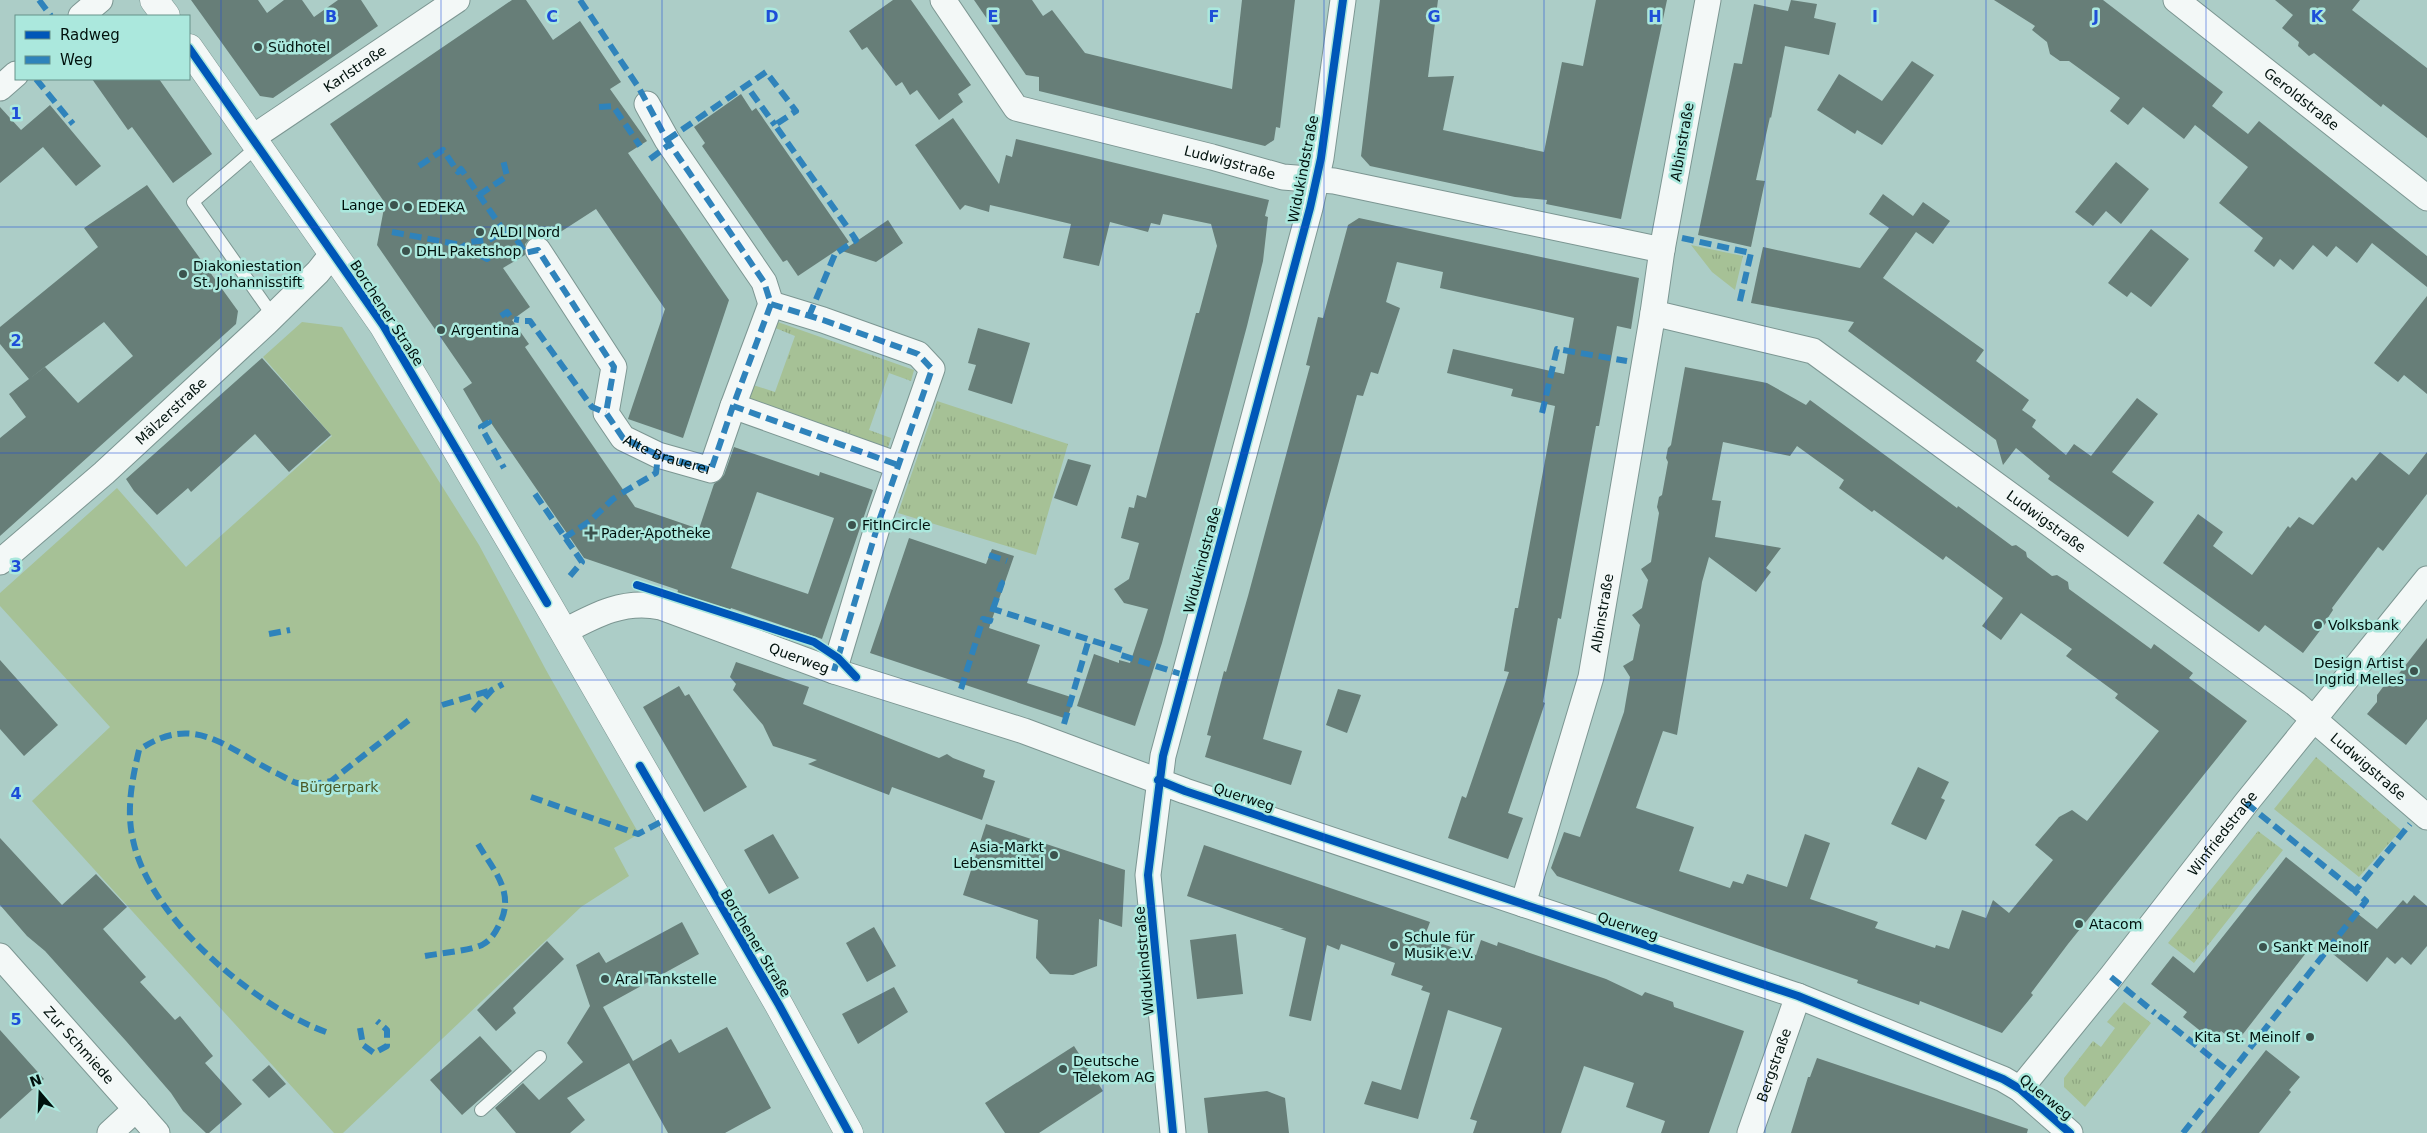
<svg xmlns="http://www.w3.org/2000/svg" width="2427" height="1133" font-family="'DejaVu Sans',sans-serif">
<style>
.grass{fill:url(#grass-tufts)}
.park{fill:#a6c196}
.building{fill:#677e78;fill-rule:evenodd}
.lines{fill:none;stroke-linecap:round;stroke-linejoin:round}
.service-casing{stroke:#7c9692;stroke-width:14}
.minor-casing{stroke:#7c9692;stroke-width:27}
.secondary-casing{stroke:#7c9692;stroke-width:29}
.service{stroke:#f3f8f7;stroke-width:12}
.minor{stroke:#f3f8f7;stroke-width:25}
.secondary{stroke:#f3f8f7;stroke-width:28}
.quiet{stroke:#2f83bb;stroke-width:6;stroke-dasharray:12 6;stroke-linecap:butt}
.cycleway-casing{stroke:#abe8dd;stroke-width:11}
.cycleway{stroke:#0057b8;stroke-width:8}
.grid{fill:none;stroke:#1d4ed8;stroke-width:1;stroke-opacity:0.55}
.poi-dot{fill:#3c534e;stroke:#abe8dd;stroke-width:2}
.labels{text-anchor:middle;dominant-baseline:central;stroke-width:5;stroke-linejoin:round;paint-order:stroke}
.poi-label{font-size:14px;fill:#00110d;stroke:#abe8dd;text-anchor:start}
.street-label{font-size:14px;fill:#00110d;stroke:#abe8dd}
.park-label{font-size:14px;fill:#495825;stroke:#abe8dd}
.grid-label{font-size:16px;text-anchor:middle;font-weight:bold;fill:#1d4ed8;stroke:#abe8dd;stroke-width:5;stroke-linejoin:round;paint-order:stroke}
</style>
<defs>
<pattern id="grass-tufts" width="24" height="20" patternUnits="userSpaceOnUse" patternTransform="scale(1.25)"><rect width="24" height="20" fill="#a6c196"/><path d="M3 7l-1-3M5 7V3M7 7l1-3M15 17l-1-3M17 17v-4M19 17l1-3" fill="none" stroke="#8da580"/></pattern>
</defs>
<rect width="100%" height="100%" fill="#accdc7"/>
<path class="grass" d="M1691 245 1743 256 1735 290 1712 272Z
M775 321 914 370 911 381 889 373 869 430 891 438 887 450 747 400 753 385 775 392 795 336 773 327Z
M937 401 1068 444 1036 555 898 513Z
M2316 757 2401 830 2359 877 2274 809Z
M2258 831 2283 850 2194 963 2168 943Z
M2124 1002 2151 1023 2085 1107 2064 1087V1078L2093 1041 2101 1047 2115 1028 2107 1022Z"/>
<path class="park" d="M302 322 342 327 479 545 546 670 639 834 614 848 629 876 581 907 343 1133H334L32 801 110 727 0 606V593L117 488 186 567 332 436 263 357Z"/>
<path class="building" d="M191 0H258L267 13 284 0H302L314 17 338 0H361L378 26 273 98 260 96Z
M512 0H526L553 40 580 21 621 82 610 89 647 141 628 153 729 300 683 438 628 419 665 309 596 209 548 240 538 236 531 238 525 244V255L503 268 530 307 512 320 529 344 525 347 635 507 699 529 714 484 724 475 734 447 819 476 820 472 873 490 822 639 731 608 729 612 677 594 678 590 584 558 489 420 483 423 463 389 472 383 377 245 385 203 330 124ZM757 492 834 518 808 594 731 568Z
M893 0H911L971 85 958 94 963 102 939 120 917 90 910 95 902 82 896 86 867 47 862 50 849 31Z
M974 0H1032L1043 16 1052 10 1085 53 1232 89 1242 0H1295L1280 128 1276 127 1274 140 1265 146 1039 91V77L1026 75Z
M1380 0H1438L1428 77 1454 76 1443 130 1544 152 1562 62 1583 66 1596 0H1667L1621 219 1546 204 1547 200 1515 197 1370 166 1361 156Z
M1791 0 1817 4 1814 18 1836 23 1829 55 1785 46 1771 118 1770 117 1756 180 1765 181 1751 247 1698 235 1734 63 1742 64 1754 4 1788 11Z
M1994 0H2103L2223 92 2212 106 2248 134 2259 121 2427 256V287L2372 243 2357 263 2336 246 2327 257 2313 245 2293 270 2280 259 2274 267 2254 251 2263 238 2219 203 2248 167 2195 125 2184 139 2143 107 2128 125 2110 111 2120 98 2069 61H2060L2050 54 2047 42 2032 30 2035 26Z
M2275 0H2360L2352 10 2427 68V138L2383 104 2381 107 2314 53 2309 56 2298 46 2299 42 2282 28 2293 15Z
M1912 61 1934 75 1882 145 1857 130 1855 134 1817 110 1839 74 1882 101Z
M92 79H159L212 154 173 183 132 127 128 130Z
M741 94 752 111 756 108 849 242 798 276 787 260 783 262 702 146 705 143 694 127Z
M50 105 101 166 76 186 43 147 0 183V107L21 130Z
M953 118 999 184 1006 155 1012 157 1016 139 1269 200 1265 216 1268 217 1263 261 1247 326 1162 643 1135 726 1077 706 1094 654 1119 663V660L1130 663 1148 609 1124 603 1114 589 1129 579 1139 543 1121 538 1129 507 1134 508 1137 495 1146 498 1196 313H1199L1217 246 1211 224 1163 214 1160 225 1151 223 1148 232 1110 222 1099 266 1063 258 1071 224 990 205 989 212 965 205 960 210 915 145Z
M2116 162 2149 189 2121 224 2106 211 2093 226 2075 212Z
M147 185 238 311 236 324 0 536V438L26 417 9 394 45 367 78 403 133 356 104 322 29 379 0 344V327L98 247 84 228Z
M1883 194 1913 216 1923 202 1950 221 1933 244 1916 232 1883 278 1984 350 1976 361 2029 400 2022 410 2036 420 2032 427 2066 455 2074 444 2091 456 2137 398 2158 414 2112 472 2154 502 2128 537 2048 479 2050 476 2016 448 2003 465 1996 440 1848 331 1854 322 1751 303 1763 247 1860 268 1889 228 1869 214Z
M1359 218 1639 278 1631 329 1617 326 1599 426H1596L1561 619 1558 618 1543 702 1545 703 1508 813 1523 818 1508 859 1448 838 1462 796 1466 798 1509 672 1504 671 1515 608H1518L1555 406 1511 396 1513 389 1447 373 1453 349 1564 374 1574 318 1440 288 1443 272 1397 262 1386 302 1400 308 1378 374 1371 372 1363 396 1357 395 1263 739 1302 751 1291 785 1205 757 1211 736 1207 735 1224 671 1226 672 1248 596 1310 366 1306 365 1318 317 1323 318 1348 225Z
M888 220 903 243 876 262 842 251Z
M2151 229 2189 259 2151 307 2131 292 2127 297 2108 283Z
M2427 296V394L2404 375 2398 382 2374 363Z
M978 328 1030 343 1012 404 968 390 976 365 968 363Z
M262 358 331 435 289 472 255 434 191 492 188 488 157 515 134 491 126 479Z
M1685 367 1767 383 1806 405 1810 400 1957 508 1958 506 2012 546 2016 545 2026 552 2027 557 2052 576 2057 575 2068 582 2069 589 2151 649 2154 644 2193 673 2189 678 2247 721 2068 944 2031 993 2033 995 2002 1033 1920 1001 1919 1005 1857 983 1858 980 1557 876 1551 868 1564 832 1580 837 1624 712 1630 677 1623 666 1633 660 1640 625 1632 615 1642 608 1648 580 1641 569 1651 562 1659 513 1657 507 1659 497 1662 495 1668 462 1666 458 1668 448 1671 445ZM1723 442 1790 456 1797 446 1844 480 1839 488 1872 512 1874 510 1943 560 1946 556 2003 598 1982 626 2001 640 2021 613 2072 649 2066 656 2118 694 2115 698 2159 731 2087 821 2072 810 2059 817 2035 845 2053 860 2009 913 1993 900 1986 918 1962 910 1949 949 1936 945 1935 948 1875 928 1878 922 1810 899 1830 843 1805 834 1787 887 1747 874 1743 884 1733 881 1730 888 1679 871 1694 827 1636 808 1663 731 1677 735 1702 582 1709 557 1756 592 1771 572 1766 568 1781 548 1715 537 1721 501 1712 500Z
M2380 452 2409 475 2427 452V494L2383 551 2378 547 2332 608 2333 610 2327 619 2328 620 2303 653 2265 625 2259 632 2163 563 2198 514 2223 532 2213 546 2252 575 2288 526 2290 528 2299 517 2313 525 2352 477 2356 481Z
M1068 459 1091 465 1077 506 1054 498Z
M909 538 986 564 992 549 1014 556 989 628 1040 645 1027 683 1074 698 1067 719 870 653Z
M2427 638V719L2406 745 2367 714 2377 702V695L2383 687 2389 686Z
M0 660 58 725 24 756 0 729Z
M736 662 809 687 803 704 939 758 947 754 953 758 985 770 983 777 995 781 982 820 892 787 889 795 808 764 817 760 773 746 763 725 733 690 736 684 730 677Z
M679 686 685 696 689 694 747 787 704 812 643 707Z
M1338 689 1361 695 1347 733 1326 725Z
M1918 767 1949 782 1941 798 1945 800 1926 840 1891 824Z
M986 824 1125 870 1122 927 1099 919 1097 966 1073 975 1050 974 1036 958 1038 920 963 895Z
M773 834 799 878 769 894 744 850Z
M0 838 62 905 96 874 127 907 103 929 146 977 140 982 175 1020 180 1016 213 1056 205 1063 242 1104 209 1133H206L183 1111 171 1093 126 1041 45 951 27 936 0 905Z
M1204 845 1430 922 1424 938 1476 955 1481 940 1497 946 1498 942 1606 979 1642 996 1645 992 1673 1002 1674 1007 1744 1031 1709 1133H1661L1665 1121 1626 1107 1634 1083 1584 1066 1561 1133H1473L1477 1121 1470 1119 1502 1028 1448 1010 1418 1119 1364 1104 1372 1081 1401 1090 1430 993 1421 990 1423 986 1391 975 1395 963 1341 944 1339 950 1327 945 1311 1021 1289 1016 1306 938 1280 929H1284L1187 896Z
M2286 857 2377 929 2403 900 2407 904 2414 895 2427 906V946L2411 965 2402 957 2395 964 2387 957 2367 982 2316 940 2236 1043 2221 1031 2213 1041 2183 1017 2187 1012 2151 984 2173 956 2194 973Z
M682 922 699 954 603 1007 633 1061 671 1039 679 1053 727 1027 771 1108 725 1133H668L629 1063 567 1098 585 1120 570 1133H516L495 1108 523 1083 539 1100 583 1062 567 1043 590 1006 576 965 599 952 606 963Z
M874 927 896 966 867 982 846 943Z
M1236 934 1243 994 1197 999 1190 940Z
M547 941 564 959 513 1008 516 1013 496 1031 477 1010Z
M894 987 908 1012 858 1044 842 1014Z
M0 1030 44 1079 0 1119Z
M480 1036 512 1071 462 1115 430 1080Z
M1074 1046 1103 1091 1039 1133H1005L985 1103Z
M2266 1050 2300 1077 2289 1090 2291 1092 2259 1133H2201Z
M1817 1058 2028 1129 2027 1133H1791L1808 1077H1810Z
M269 1065 286 1084 269 1098 252 1080Z
M1267 1091 1285 1098 1289 1133H1208L1204 1098Z"/>
<g class="lines">
<defs>
<path id="service" d="M258 146 193 202 273 316
M481 1110 540 1057"/>
<g id="minor">
<path id="s1" d="M943 0 1016 108 1212 157 1283 177 1334 181 1662 250"/>
<path id="s2" d="M1708 0 1662 250 1653 313 1813 351 2296 704 2427 817"/>
<path id="s3" d="M2176 0 2427 198"/>
<path d="M81 16 100 0"/>
<path d="M0 88 16 74"/>
<path d="M647 104 667 140 764 282 771 304 823 320 918 354 932 369 880 518 834 671"/>
<path id="s4" d="M252 138 457 0"/>
<path d="M538 250 614 367 606 413 623 438 658 455 711 470 733 406"/>
<path d="M771 304 733 406 898 465"/>
<path id="s5" d="M0 562 104 473 266 323 318 272 333 253"/>
<path id="s6" d="M563 632C595 615 624 599 661 607L834 671 1024 731 1185 791 1798 996 2003 1079 2020 1089 2070 1133"/>
<path id="s7" d="M1523 904 1591 677 1653 313"/>
<path id="s8" d="M0 956 157 1133"/>
<path id="s9" d="M2020 1089 2111 977 2246 803 2427 579"/>
<path d="M110 1133 136 1109"/>
<path d="M1173 1133 1148 875 1163 756 1310 208 1321 158 1343 0"/>
<path id="s10" d="M1750 1133 1798 996"/>
</g>
<path id="secondary" d="M154 0 166 16
M189 48 383 325 547 603 779 1005 849 1133"/>
</defs>
<use href="#service" class="service-casing"/>
<use href="#minor" class="minor-casing"/>
<use href="#secondary" class="secondary-casing"/>
<use href="#service" class="service"/>
<use href="#minor" class="minor"/>
<use href="#secondary" class="secondary"/>
<g class="quiet">
<path d="M39 0 51 16"/>
<path d="M580 0 639 88 667 140 764 282 771 304 823 320 918 354 932 369 880 518 834 671"/>
<path d="M36 79 73 124"/>
<path d="M751 92 775 125"/>
<path d="M599 107 613 106 640 146"/>
<path d="M667 140 766 72 796 111 775 125 848 228"/>
<path d="M650 159 670 144"/>
<path d="M419 166 443 150 458 172 461 169 504 231"/>
<path d="M479 195 507 176 503 160"/>
<path d="M392 232 461 245 487 259 501 249"/>
<path d="M1682 238 1751 253 1739 305"/>
<path id="s11" d="M517 240 525 253 538 250 614 367 606 413 623 438 658 455 711 470 733 406"/>
<path d="M456 251 470 242 489 240 504 231 509 238"/>
<path d="M838 252 856 240 850 231"/>
<path d="M771 304 733 406 898 465"/>
<path d="M501 316 507 312 512 319 519 320"/>
<path d="M809 316 835 254"/>
<path d="M525 321H530L592 407 606 413"/>
<path d="M1542 413 1557 349 1627 361"/>
<path d="M488 421 489 422 481 427 504 468"/>
<path d="M622 493 656 473 658 455"/>
<path d="M535 494 582 562 570 576"/>
<path d="M564 538 590 521 613 499 621 494"/>
<path d="M989 555 1007 561"/>
<path d="M993 609 1002 583 1000 582"/>
<path d="M269 634 290 630"/>
<path d="M961 689 983 619 990 621 993 609 1122 650 1121 655 1184 675"/>
<path d="M442 705 492 690"/>
<path d="M473 711 492 690 503 684"/>
<path d="M1064 724 1089 639"/>
<path d="M531 797 638 834 670 817"/>
<path d="M2246 803 2355 891"/>
<path d="M425 956C441 953 468 951 482 945 491 940 495 933 499 925 516 893 494 871 478 844"/>
<path d="M2111 977 2155 1013"/>
<path d="M2159 1016 2230 1072"/>
<path d="M360 1028 363 1045 374 1053 387 1046V1030L377 1021"/>
<path d="M326 1032C254 1006 149 918 133 840 126 810 132 780 139 750 194 712 226 748 276 773 283 776 290 781 297 783 308 786 320 783 331 781L409 720"/>
<path d="M2183 1133 2366 901 2355 891 2410 824"/>
</g>
<defs>
<path id="cycleway" d="M189 48 383 325 547 603
M637 585 814 642 838 658 856 677
M640 766 779 1005 849 1133
M1158 780 1185 791 1798 996 2003 1079 2020 1089 2070 1133
M1173 1133 1148 875 1163 756 1310 208 1321 158 1343 0"/>
</defs>
<use href="#cycleway" class="cycleway-casing"/>
<use href="#cycleway" class="cycleway"/>
</g>
<path class="grid" d="M221 0V1133M441 0V1133M662 0V1133M883 0V1133M1103 0V1133M1324 0V1133M1544 0V1133M1765 0V1133M1986 0V1133M2206 0V1133M0 227H2427M0 453H2427M0 680H2427M0 906H2427"/>
<g class="poi-dot">
<circle cx="258" cy="47" r="5"/>
<circle cx="394" cy="205" r="5"/>
<circle cx="408" cy="207" r="5"/>
<circle cx="480" cy="232" r="5"/>
<circle cx="406" cy="251" r="5"/>
<circle cx="183" cy="274" r="5"/>
<circle cx="441" cy="330" r="5"/>
<circle cx="852" cy="525" r="5"/>
<path d="M588.5 525.5h5v5h5v5h-5v5h-5v-5h-5v-5h5z"/>
<circle cx="2318" cy="625" r="5"/>
<circle cx="2414" cy="671" r="5"/>
<circle cx="1054" cy="855" r="5"/>
<circle cx="2079" cy="924" r="5"/>
<circle cx="1394" cy="945" r="5"/>
<circle cx="2263" cy="947" r="5"/>
<circle cx="605" cy="979" r="5"/>
<circle cx="2310" cy="1037" r="5"/>
<circle cx="1063" cy="1069" r="5"/>
</g>
<g class="labels">
<g class="poi-label">
<text x="268" y="47">Südhotel</text>
<text x="384" y="205" text-anchor="end">Lange</text>
<text x="418" y="207">EDEKA</text>
<text x="490" y="232">ALDI Nord</text>
<text x="416" y="251">DHL Paketshop</text>
<text x="193" y="266">Diakoniestation<tspan x="193" dy="16">St. Johannisstift</tspan></text>
<text x="451" y="330">Argentina</text>
<text x="862" y="525">FitInCircle</text>
<text x="601" y="533">Pader-Apotheke</text>
<text x="2328" y="625">Volksbank</text>
<text x="2404" y="663" text-anchor="end">Design Artist<tspan x="2404" dy="16">Ingrid Melles</tspan></text>
<text x="1044" y="847" text-anchor="end">Asia-Markt<tspan x="1044" dy="16">Lebensmittel</tspan></text>
<text x="2089" y="924">Atacom</text>
<text x="1404" y="937">Schule für<tspan x="1404" dy="16">Musik e.V.</tspan></text>
<text x="2273" y="947">Sankt Meinolf</text>
<text x="615" y="979">Aral Tankstelle</text>
<text x="2300" y="1037" text-anchor="end">Kita St. Meinolf</text>
<text x="1073" y="1061">Deutsche<tspan x="1073" dy="16">Telekom AG</tspan></text>
</g>
<g class="street-label">
<text stroke="none"><textPath href="#s4" startOffset="124">Karlstraße</textPath></text>
<text stroke="none"><textPath href="#s3" startOffset="160">Geroldstraße</textPath></text>
<text transform="translate(1682 142) rotate(-80)">Albinstraße</text>
<text stroke="none"><textPath href="#s1" startOffset="351">Ludwigstraße</textPath></text>
<text transform="translate(1303 169) rotate(-79)">Widukindstraße</text>
<text transform="translate(387 313) rotate(57)">Borchener Straße</text>
<text stroke="none"><textPath href="#s5" startOffset="228">Mälzerstraße</textPath></text>
<text stroke="none"><textPath href="#s11" startOffset="292">Alte Brauerei</textPath></text>
<text stroke="none"><textPath href="#s2" startOffset="771">Ludwigstraße</textPath></text>
<text transform="translate(1202 560) rotate(-75)">Widukindstraße</text>
<text stroke="none"><textPath href="#s7" startOffset="302">Albinstraße</textPath></text>
<text stroke="none"><textPath href="#s6" startOffset="251">Querweg</textPath></text>
<text stroke="none"><textPath href="#s2" startOffset="1176">Ludwigstraße</textPath></text>
<text transform="translate(1244 797) rotate(18)">Querweg</text>
<text stroke="none"><textPath href="#s9" startOffset="326">Winfriedstraße</textPath></text>
<text transform="translate(1628 926) rotate(18)">Querweg</text>
<text transform="translate(756 943) rotate(59)">Borchener Straße</text>
<text transform="translate(1144 961) rotate(-95)">Widukindstraße</text>
<text stroke="none"><textPath href="#s8" startOffset="119">Zur Schmiede</textPath></text>
<text stroke="none"><textPath href="#s10" startOffset="72">Bergstraße</textPath></text>
<text transform="translate(2046 1097) rotate(39)">Querweg</text>
</g>
<g class="park-label">
<text x="339" y="787">Bürgerpark</text>
</g>
</g>
<g class="grid-label">
<text x="331" y="22">B</text>
<text x="552" y="22">C</text>
<text x="772" y="22">D</text>
<text x="993" y="22">E</text>
<text x="1214" y="22">F</text>
<text x="1434" y="22">G</text>
<text x="1655" y="22">H</text>
<text x="1875" y="22">I</text>
<text x="2096" y="22">J</text>
<text x="2317" y="22">K</text>
<text x="16" y="119">1</text>
<text x="16" y="346">2</text>
<text x="16" y="572">3</text>
<text x="16" y="799">4</text>
<text x="16" y="1025">5</text>
</g>
<rect x="15" y="15" width="175" height="65" fill="#abe8dd" stroke="#67928a"/>
<rect x="25" y="31" width="25" height="8" fill="#0057b8" stroke="#67928a"/>
<text x="60" y="40" font-size="15" fill="#00110d">Radweg</text>
<rect x="25" y="56" width="25" height="8" fill="#2f83bb" stroke="#67928a"/>
<text x="60" y="65" font-size="15" fill="#00110d">Weg</text>
<g transform="translate(40 1093) rotate(341)" stroke="#abe8dd" stroke-width="4" paint-order="stroke">
<path d="M0-4L9 19L0 12L-9 19Z" fill="#00110d"/>
<text y="-8" font-size="14" font-weight="bold" text-anchor="middle" fill="#00110d">N</text>
</g>
</svg>
